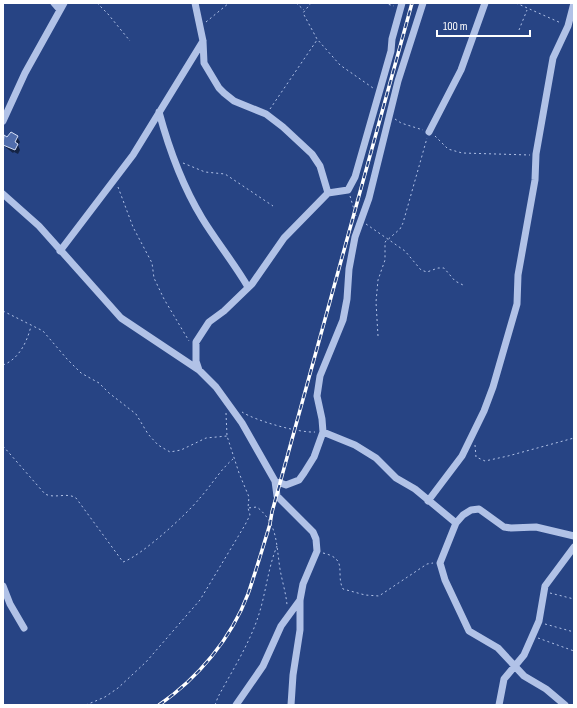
<svg xmlns="http://www.w3.org/2000/svg" width="577" height="708" font-family="'Sofia Sans Condensed',sans-serif">
<style>
.shadow{fill:#0007}
.building{fill:#506dac;stroke:#d5dff6}
.lines{fill:none;stroke-linecap:round;stroke-linejoin:round}
.path{stroke:#b1c2e7;stroke-width:1;stroke-dasharray:2 3;stroke-linecap:butt}
.minor{stroke:#b1c2e7;stroke-width:7}
.rail-casing{stroke:#fff;stroke-width:3.5}
.rail{stroke:#274484;stroke-width:2;stroke-dasharray:6;stroke-linecap:butt}
</style>
<rect width="100%" height="100%" fill="#274484"/>
<path class="shadow" d="M4 137 8 139 17 137 20 142 18 145 20 150 18 154 14 152 13 153 4 146Z"/>
<path class="building" d="M11 132 18 136 15 142 18 144 15 150 3 145 4 135 7 137Z"/>
<g class="lines">
<path class="path" d="M97 3 108 14 130 41
M296 3 304 10
M311 3 303 13 317 39 340 65 373 88
M384 3 394 6
M516 3 561 23
M206 22 229 3
M519 30 527 10
M270 109 317 40
M395 119 401 123 423 130
M435 136 448 149 462 153 530 155
M183 163 205 172 225 174 273 206
M118 187 133 227 152 263 154 278 164 299 189 341
M350 196 356 216
M366 224 405 251 421 270 427 272 438 268H444L455 281 463 285
M3 311 43 331 67 359 81 373 99 383 109 393 136 414 148 434 158 445 170 452 181 450 206 438 227 436
M378 336 376 302 378 280 385 260V242L400 229 403 223 427 138
M3 365C19 359 27 342 31 326
M242 412C256 421 299 433 315 432
M226 413 227 436 239 473 249 497 248 508 257 507C278 524 276 544 280 569 282 581 286 593 287 605
M475 445 476 457 485 461 508 456 574 438
M3 446 45 494C55 499 67 492 76 498L123 562C141 556 187 514 199 499 211 486 220 470 233 459
M323 553C349 559 335 573 343 589L365 595 379 596 427 564 433 563
M550 593 574 599
M545 624 574 632
M538 638 574 651
M86 705 105 697 118 688 146 662 200 600 245 525 250 515 248 508
M215 705 218 697C232 671 250 643 259 614 266 592 268 568 277 546"/>
<path class="minor" d="M54 3 60 10
M195 3 203 41 204 63 219 88 224 93 234 101 266 114 283 127 312 154 320 166 328 193 284 238 252 284 224 311 209 322 196 342V361L199 370
M159 112C169 149 182 185 202 218 216 241 234 263 248 287
M3 121 25 73 64 3
M429 132 461 70 485 3
M328 193 348 190 355 177 391 51 392 39 402 3
M3 194 39 226 121 318 199 370 216 387 242 423 275 481 277 496 313 532 316 539 317 551 303 584 300 600V630L293 675 291 705
M60 251 133 155 203 41
M323 432 355 445 376 458 396 478 415 489 456 523
M275 481 286 485 299 480 304 473 314 457 323 432 322 419 317 396 320 376 343 320 347 299 349 269 355 237 369 198 398 81 423 3
M428 501 462 456 484 411 493 387 517 304 518 275 535 180 536 154 553 58 568 26 574 3
M3 586 10 604 24 628
M236 705 263 666 281 626 300 600
M499 705 504 679 524 655 539 621 545 586 574 547
M565 705 546 689 524 676 498 648 469 631 445 580 440 563 456 523 463 515 471 510 479 509 504 527 511 528 536 527 574 536"/>
<defs>
<path id="rail" d="M159 705C198 678 231 639 248 594 256 571 263 547 270 524L272 512 412 3"/>
</defs>
<use href="#rail" class="rail-casing"/>
<use href="#rail" class="rail"/>
</g>
<rect width="577" height="708" fill="none" stroke="#ffffff" stroke-width="8"/>
<path d="M437 30v6h93v-6" fill="none" stroke="#ffffff" stroke-width="2"/>
<text x="443" y="30" font-size="12" fill="#ffffff" stroke="#274484" stroke-width="3" paint-order="stroke">100 m</text>
</svg>
